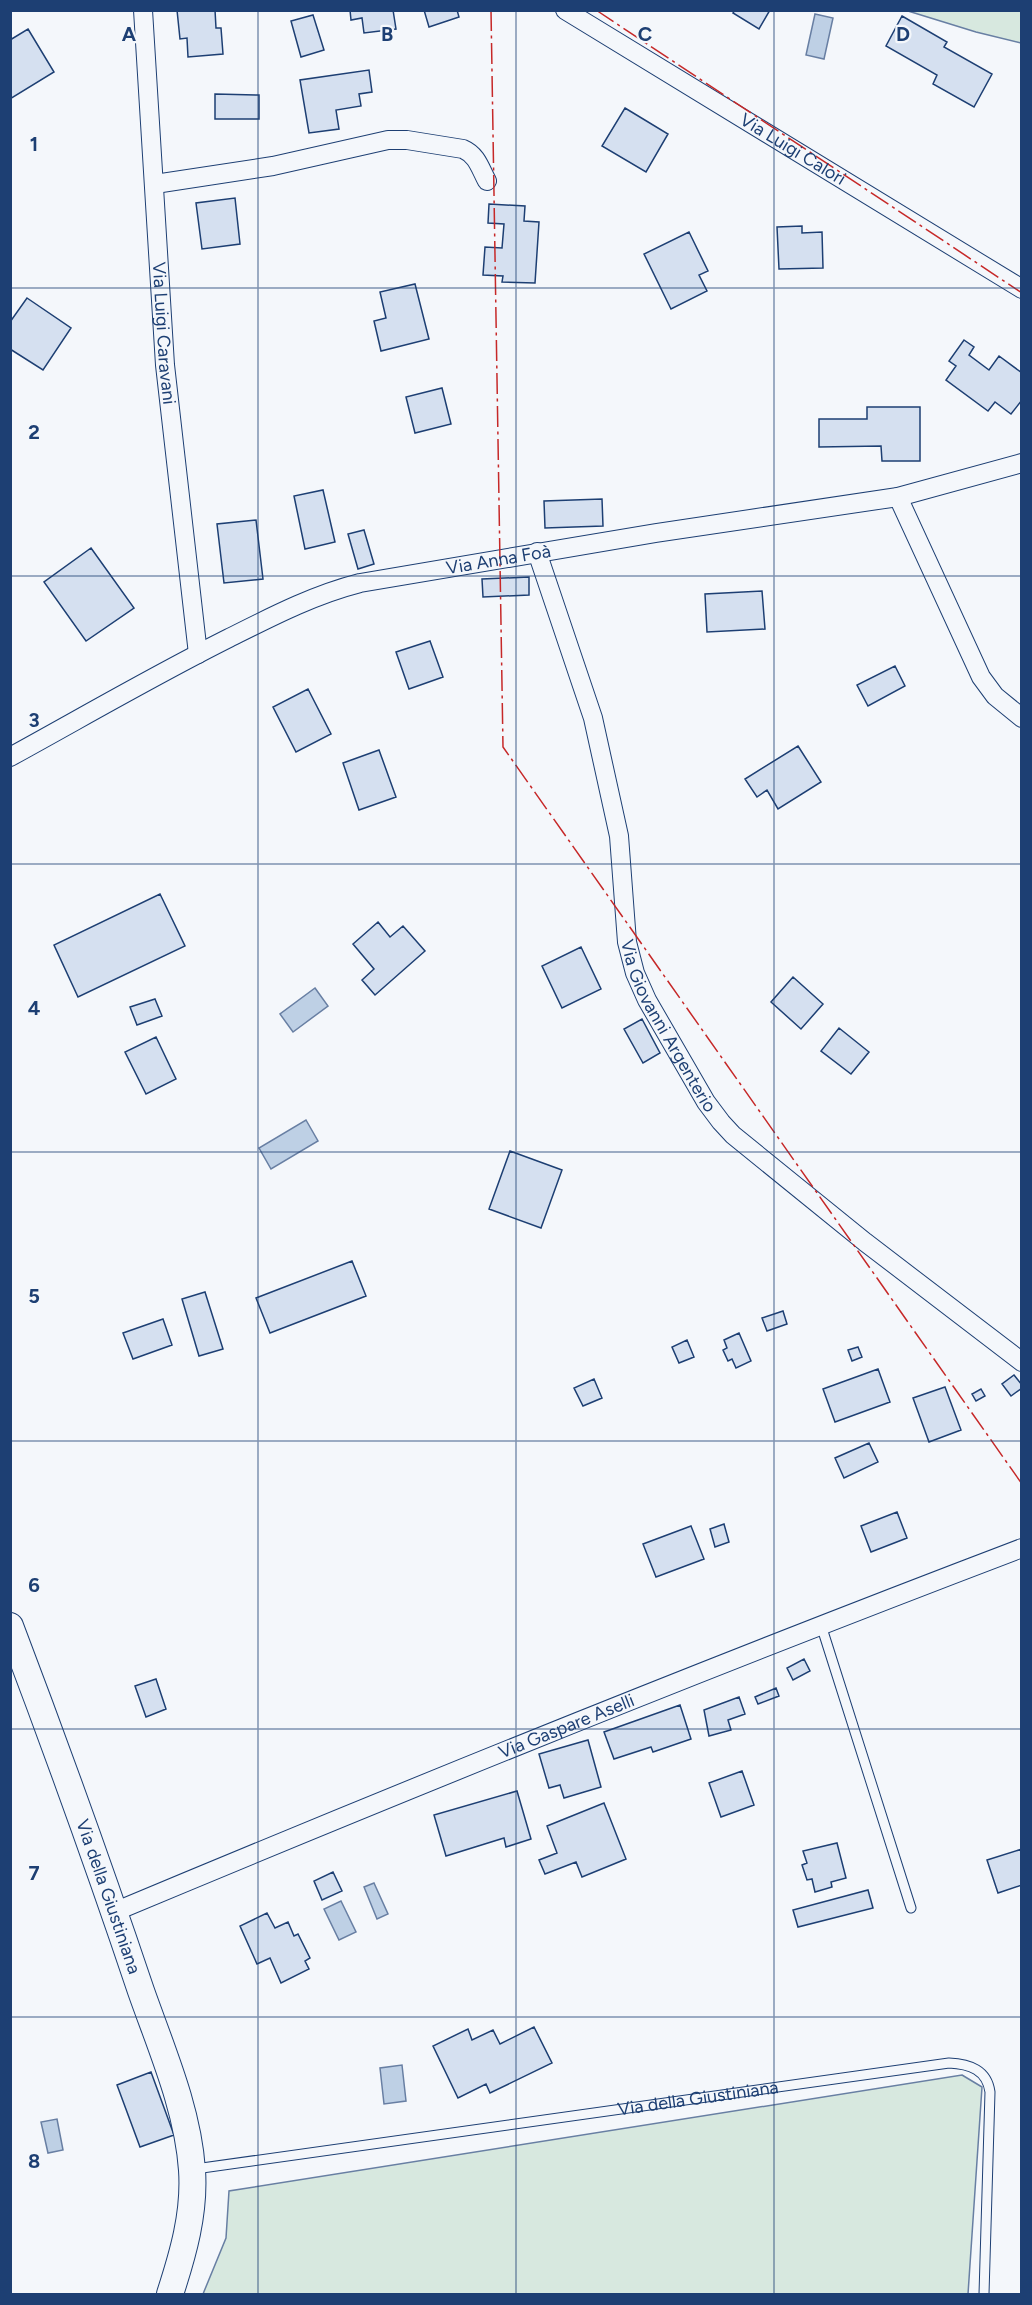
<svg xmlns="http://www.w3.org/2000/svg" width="1032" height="2305" font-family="Figtree,sans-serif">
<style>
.green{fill:#d7e8df;stroke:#687fa3;stroke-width:1.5}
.water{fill:#bed0e5;stroke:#687fa3;stroke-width:1.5}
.building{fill:#d5e0f0;stroke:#1d3f73;stroke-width:1.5}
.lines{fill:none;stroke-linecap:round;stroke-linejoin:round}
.lane-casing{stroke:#1d3f73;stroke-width:11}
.street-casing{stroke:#1d3f73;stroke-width:20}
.secondary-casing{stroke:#1d3f73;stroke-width:28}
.lane{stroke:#f4f7fb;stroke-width:9}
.street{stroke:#f4f7fb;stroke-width:18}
.secondary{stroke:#f4f7fb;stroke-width:26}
.power{stroke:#c62828;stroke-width:1.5;stroke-dasharray:21 4.5 3 4.5;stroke-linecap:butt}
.grid{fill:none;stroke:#1d3f73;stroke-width:1.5;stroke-opacity:0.55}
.labels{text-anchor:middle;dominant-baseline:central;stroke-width:4.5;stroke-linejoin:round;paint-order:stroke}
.street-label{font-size:18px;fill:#1d3f73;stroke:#f4f7fb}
.grid-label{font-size:20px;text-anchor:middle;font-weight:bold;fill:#1d3f73;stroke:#f4f7fb;stroke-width:4.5;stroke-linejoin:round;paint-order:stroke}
</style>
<rect width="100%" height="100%" fill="#f4f7fb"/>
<path class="green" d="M908 11H1021V43L976 32Z
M962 2075 982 2087 968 2294H203L226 2238 229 2191Z"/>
<path class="water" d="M815 14 833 18 824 59 806 55Z
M315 988 328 1006 293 1032 280 1014Z
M306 1120 318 1141 271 1169 259 1148Z
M374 1883 388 1914 377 1919 364 1887Z
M341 1901 356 1932 339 1940 324 1909Z
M402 2065 406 2101 384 2104 380 2068Z
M57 2119 63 2150 48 2153 41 2122Z"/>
<path class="building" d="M177 10H215L216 28H221L223 54 188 57 187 38 180 39Z
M350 10H393L396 29 364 33 362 18 351 20Z
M424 10H457L459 17 429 27Z
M735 10H770L759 29 733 13Z
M313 15 324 50 301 57 291 21Z
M902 16 947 42 944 47 992 74 974 107 933 84 937 75 886 46Z
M28 29 54 72 10 99V40Z
M369 70 372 92 359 94 361 106 336 110 339 129 309 133 300 80Z
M215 94 259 95V119H215Z
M625 108 668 134 646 172 602 146Z
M235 198 240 244 202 249 196 203Z
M489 204 525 206 524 221 539 222 535 283 502 282 503 276 483 275 485 247 502 248 504 224 488 223Z
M802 226V233L822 232 823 268 779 269 777 227Z
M689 232 708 271 699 275 707 291 671 309 644 254Z
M415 284 429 339 381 351 374 321 386 318 380 292Z
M27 298 71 328 43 370 10 349V322Z
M964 340 974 347 969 355 989 370 999 356 1022 373V400L1011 414 995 402 988 411 946 380 956 366 949 361Z
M442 388 451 424 415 433 406 397Z
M867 407H920V461H882L881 446 819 447V419H867Z
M323 490 335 542 305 549 294 496Z
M602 499 603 526 545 528 544 501Z
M256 520 263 579 224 583 217 524Z
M364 530 374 564 358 569 348 534Z
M91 548 134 608 86 641 44 582Z
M529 577V595L483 597 482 579Z
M762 591 765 629 707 632 705 594Z
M430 641 443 677 409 689 396 652Z
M895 666 905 686 868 706 857 685Z
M308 689 331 734 296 752 273 707Z
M798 746 821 782 778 809 767 790 757 797 745 779Z
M379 750 396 797 359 810 343 763Z
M160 894 185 946 78 997 54 945Z
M378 922 390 937 403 926 425 951 375 995 362 980 374 969 353 944Z
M581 947 601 989 562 1008 542 966Z
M793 977 823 1004 801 1029 771 1002Z
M155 999 162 1016 137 1025 130 1007Z
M642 1019 660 1053 643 1063 624 1029Z
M839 1028 869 1052 851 1074 821 1051Z
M156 1037 176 1079 146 1094 125 1052Z
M510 1151 562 1170 541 1228 489 1209Z
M352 1261 366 1296 270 1333 256 1298Z
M205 1292 223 1349 199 1356 182 1299Z
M783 1311 787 1324 767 1331 762 1318Z
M163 1319 172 1345 133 1359 123 1333Z
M739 1333 751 1361 736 1368 732 1359 728 1361 723 1350 727 1348 724 1340Z
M687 1340 694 1357 679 1363 672 1347Z
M858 1347 862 1357 852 1361 848 1350Z
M878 1369 890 1402 835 1422 823 1389Z
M1014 1375 1022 1385V1388L1011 1396 1002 1384Z
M594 1379 602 1398 583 1406 574 1388Z
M945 1387 961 1430 929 1442 913 1398Z
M981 1389 985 1396 976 1401 972 1394Z
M869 1443 878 1462 844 1478 835 1458Z
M897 1512 907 1538 871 1552 861 1526Z
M724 1524 729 1542 715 1547 710 1529Z
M691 1526 704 1559 656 1577 643 1544Z
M804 1659 810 1671 793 1680 787 1668Z
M156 1679 166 1709 146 1717 135 1686Z
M776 1688 779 1696 758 1704 755 1697Z
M739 1697 745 1714 728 1720 731 1730 709 1736 704 1710Z
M680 1705 691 1739 653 1752 651 1747 614 1759 604 1732Z
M588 1740 601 1787 564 1798 560 1785 549 1788 539 1754Z
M742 1771 754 1805 721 1817 709 1783Z
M517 1791 531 1839 506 1847 504 1838 446 1856 434 1815Z
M604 1803 626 1859 582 1877 576 1862 545 1874 539 1860 557 1853 547 1826Z
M837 1843 846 1878 831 1882 832 1887 815 1892 812 1879 807 1880 802 1865 807 1863 803 1851Z
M1022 1849V1885L998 1893 987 1860Z
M333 1872 342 1891 322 1900 314 1881Z
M868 1890 873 1908 798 1927 793 1910Z
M267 1913 275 1928 288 1922 294 1936 298 1934 310 1958 305 1961 309 1969 281 1983 270 1958 257 1964 240 1926Z
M534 2027 552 2063 490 2093 486 2084 458 2098 433 2046 468 2029 472 2040 493 2030 500 2044Z
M151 2072 174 2135 140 2147 117 2085Z"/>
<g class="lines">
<defs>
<g id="lane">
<path d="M821 1625 911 1908"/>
<path id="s1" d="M195 2169 949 2063C970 2064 987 2070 990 2092L984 2294"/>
</g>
<g id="street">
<path id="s2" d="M143 10 165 365 198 654"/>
<path id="s3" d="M565 10 1022 289"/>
<path d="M155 184 273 166 388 140H407L463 149C477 155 480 168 487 181"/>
<path d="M898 497 981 677 995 696 1022 718"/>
<path id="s4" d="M537 552 593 718 619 836 627 942 635 973 647 1000 706 1102 721 1122 733 1135 865 1242 1022 1362"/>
<path id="s5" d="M10 757C83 717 155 675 229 638 271 617 313 595 360 583L656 533 898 497 1022 463"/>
<path id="s6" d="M114 1912C415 1786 717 1664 1022 1548"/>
</g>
<g id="secondary">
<path id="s7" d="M10 1626C56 1747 100 1869 141 1991 161 2048 188 2109 192 2170 195 2213 183 2254 170 2294"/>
</g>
</defs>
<use href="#lane" class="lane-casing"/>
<use href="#street" class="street-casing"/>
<use href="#secondary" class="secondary-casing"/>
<use href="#lane" class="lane"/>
<use href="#street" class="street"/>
<use href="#secondary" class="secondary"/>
<path class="power" d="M491 10 503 747 1022 1484
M596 10 1022 293"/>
</g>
<path class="grid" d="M258 10V2294M516 10V2294M774 10V2294M10 288H1022M10 576H1022M10 864H1022M10 1152H1022M10 1441H1022M10 1729H1022M10 2017H1022"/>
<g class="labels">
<g class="street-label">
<text stroke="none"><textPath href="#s3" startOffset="267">Via Luigi Calori</textPath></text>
<text stroke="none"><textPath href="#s2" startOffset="324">Via Luigi Caravani</textPath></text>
<text stroke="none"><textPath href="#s5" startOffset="532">Via Anna Foà</textPath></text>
<text stroke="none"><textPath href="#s4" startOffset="496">Via Giovanni Argenterio</textPath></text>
<text stroke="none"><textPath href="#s6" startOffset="489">Via Gaspare Aselli</textPath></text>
<text stroke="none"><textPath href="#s7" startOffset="288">Via della Giustiniana</textPath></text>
<text stroke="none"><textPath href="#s1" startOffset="508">Via della Giustiniana</textPath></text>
</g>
</g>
<g class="grid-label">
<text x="129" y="41">A</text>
<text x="387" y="41">B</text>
<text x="645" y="41">C</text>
<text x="903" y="41">D</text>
<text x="34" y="151">1</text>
<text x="34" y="439">2</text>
<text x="34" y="727">3</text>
<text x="34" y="1015">4</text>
<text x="34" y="1303">5</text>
<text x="34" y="1592">6</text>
<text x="34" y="1880">7</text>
<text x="34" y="2168">8</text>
</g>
<rect width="1032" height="2305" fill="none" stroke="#1d3f73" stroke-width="24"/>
</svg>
